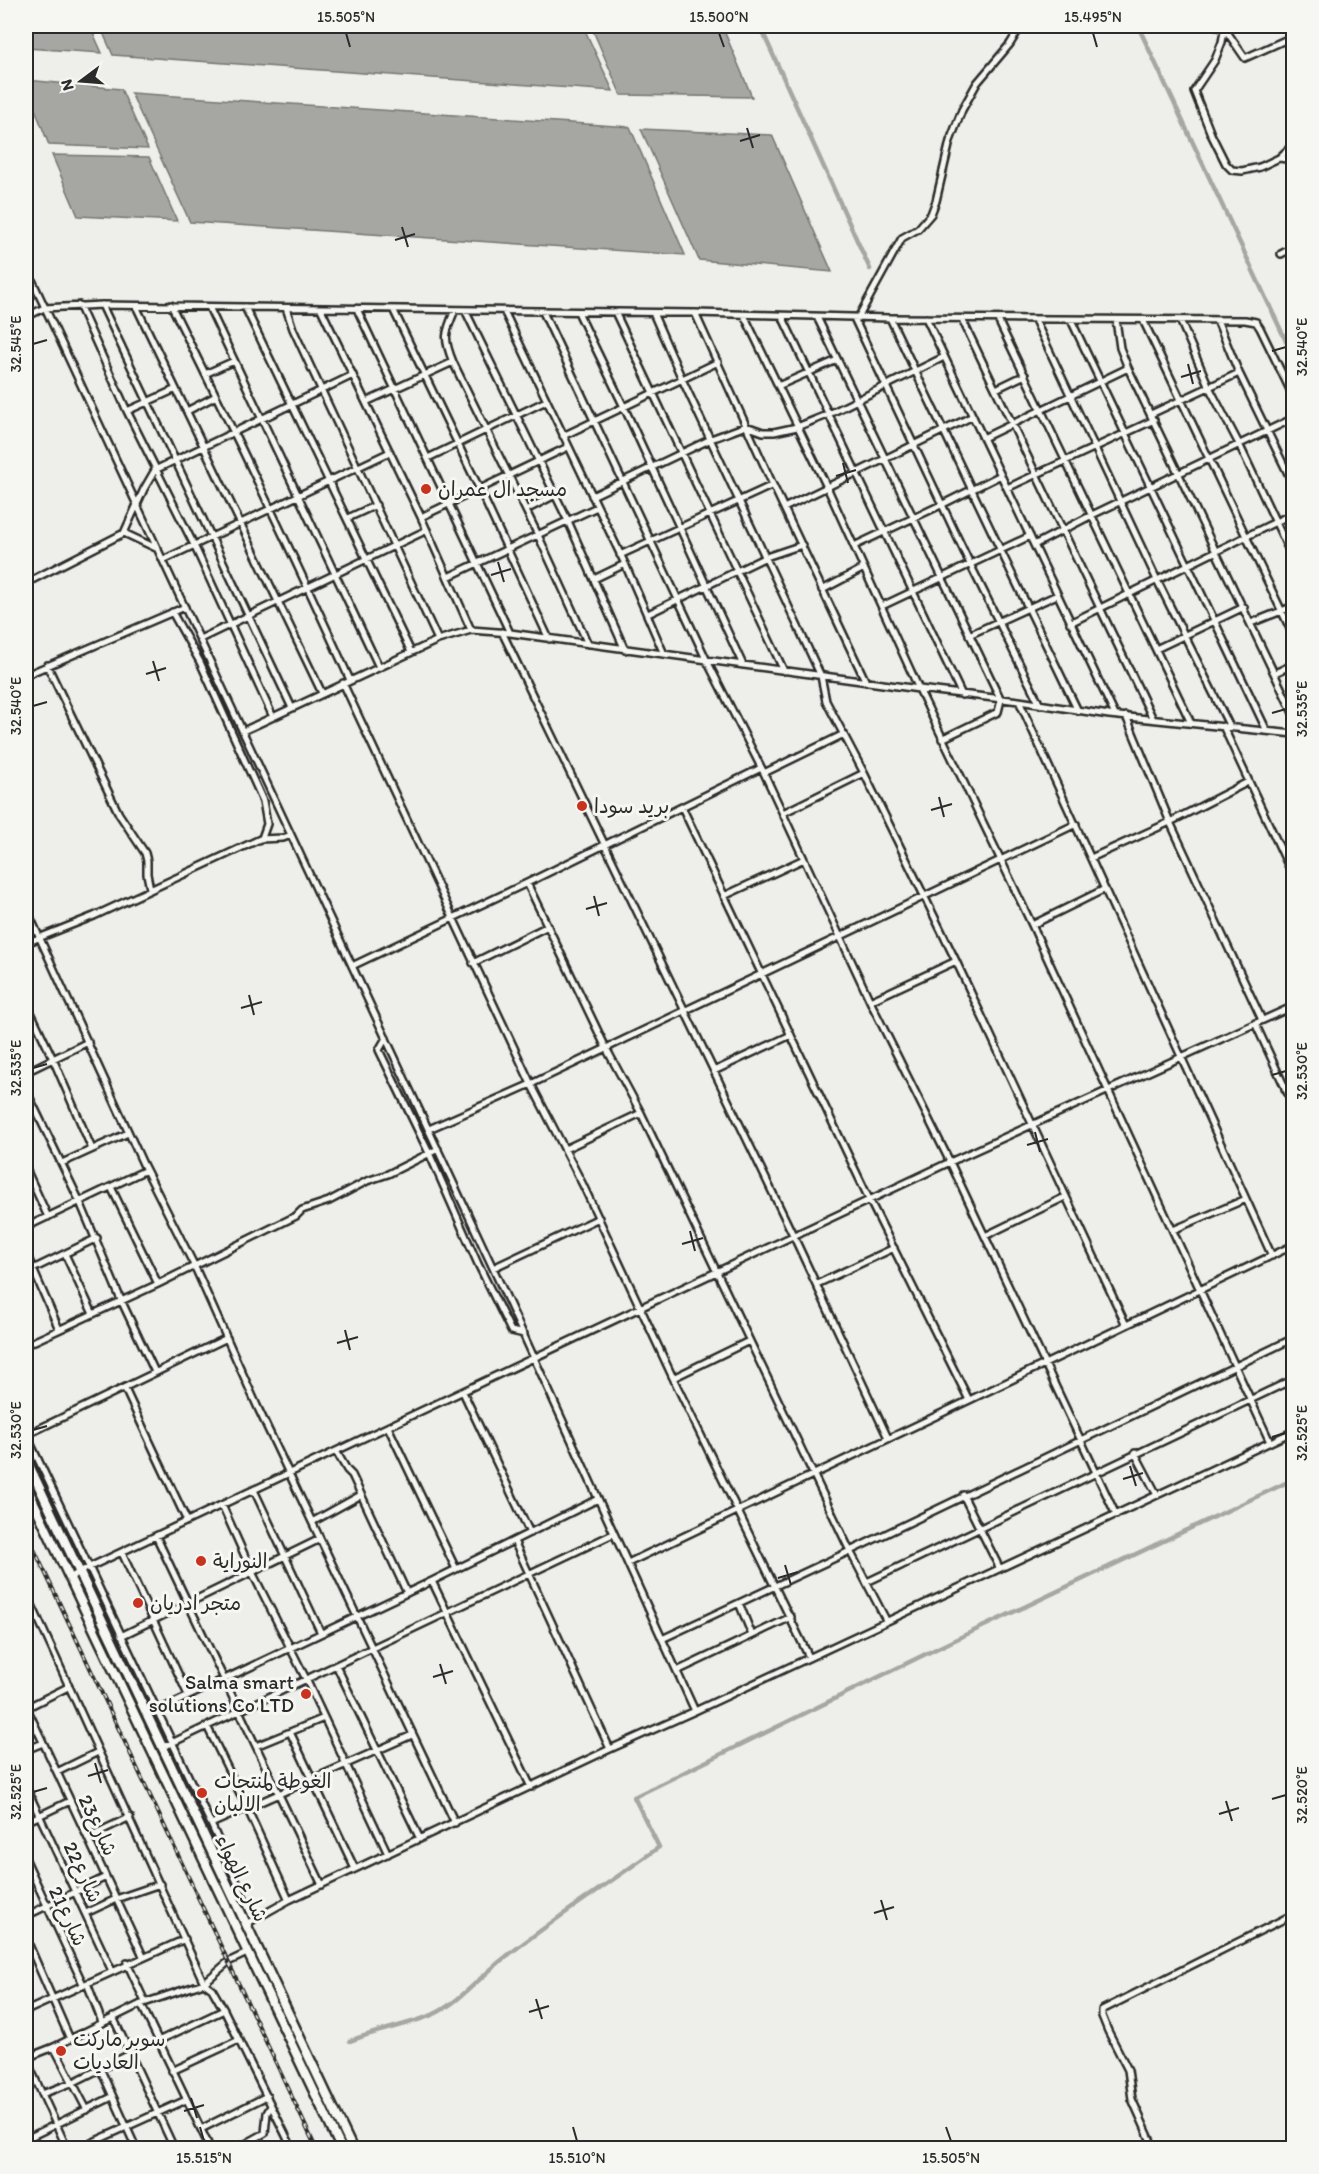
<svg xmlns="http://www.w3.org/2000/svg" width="1319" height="2174" font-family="Itim,'Playpen Sans Arabic',sans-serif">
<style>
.water{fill:#a6a6a3;stroke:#757573;stroke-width:1.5}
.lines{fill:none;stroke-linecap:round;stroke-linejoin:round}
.canal{stroke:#a6a6a3;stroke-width:4.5}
.minor-casing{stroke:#2b2b2b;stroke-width:10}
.highway-casing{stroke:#2b2b2b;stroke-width:13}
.minor{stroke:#f6f6f2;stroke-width:5}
.highway{stroke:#f6f6f2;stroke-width:8}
.rail-casing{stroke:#2b2b2b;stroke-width:4}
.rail{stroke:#f6f6f2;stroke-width:1.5;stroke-dasharray:4.5;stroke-linecap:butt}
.ticks{fill:none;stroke:#2b2b2b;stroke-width:2}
.poi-dot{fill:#c8321e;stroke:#f6f6f2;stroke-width:2}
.labels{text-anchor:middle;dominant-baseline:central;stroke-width:6;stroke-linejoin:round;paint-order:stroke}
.poi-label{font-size:20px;fill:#2b2b2b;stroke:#f6f6f2;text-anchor:start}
.street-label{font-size:20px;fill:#2b2b2b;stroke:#f6f6f2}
.neatline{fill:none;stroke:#2b2b2b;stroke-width:2}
.ticks-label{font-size:15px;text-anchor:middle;fill:#2b2b2b}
</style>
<rect width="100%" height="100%" fill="#eeeeea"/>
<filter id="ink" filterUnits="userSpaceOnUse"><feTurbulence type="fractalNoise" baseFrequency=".0167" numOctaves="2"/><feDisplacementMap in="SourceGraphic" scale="12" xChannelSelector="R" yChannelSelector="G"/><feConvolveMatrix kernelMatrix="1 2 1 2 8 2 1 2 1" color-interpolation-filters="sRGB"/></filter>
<g filter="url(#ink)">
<path class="water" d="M26 26H90L102 53 26 48Z
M100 26H583L613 91 113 55Z
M591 26H722L752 97 621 95Z
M26 80 121 89 148 149 49 145 26 86Z
M131 93 630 127 685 255 190 222Z
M641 129 772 135 832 272 699 260Z
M52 155 149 157 177 221 78 216Z"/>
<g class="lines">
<path class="canal" d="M760 26 870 269
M1138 26 1294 358
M350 2041C376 2030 405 2026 432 2015 459 2003 480 1977 503 1959 552 1920 605 1886 655 1850L659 1847 634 1797 942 1646 1294 1479"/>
<defs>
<path id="minor" d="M1216 26 1225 29 1245 58 1294 36
M1225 26 1222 42 1215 60 1194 91 1211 134 1226 164 1232 170 1242 171 1260 167 1279 158 1294 144
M1279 158 1294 160
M1281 254 1294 247
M26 267 493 1268 695 1711
M79 305 127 411 194 545 273 717
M102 305 292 708
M171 305C233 429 293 554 350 680
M136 306 322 693
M209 307 379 667
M245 307 411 652
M286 308 293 329 438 640
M321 309 421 517 471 630
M357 309 510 633
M393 309 480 490 549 639
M455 310C445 333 443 338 453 362L538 535 588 644
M465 310 568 521 625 650
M504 311 625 564 664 654
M543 312 707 661 764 773 870 1001 950 1162 1116 1515
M578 312 624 407 743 665
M615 312 784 671
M653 313 682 379 821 676 826 701 864 773 956 961 1126 1325
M695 313 773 485 866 682
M744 315 827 487 919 689 1032 925 1270 1442
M782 316 962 695
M26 317 44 308 102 305 695 313 890 318 1245 320 1256 322 1260 328 1294 398
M817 317 1001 700 998 712 942 739
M854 318 970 564 1040 705
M858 318 902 238 918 229 931 214 936 201 950 141 962 110 977 83 1010 44 1021 26
M890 318C952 450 1015 580 1078 711
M926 318 1115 715
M962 319 1153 719
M998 320 1191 723
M1035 320 1157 580 1230 727
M1071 320 1267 731
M1116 320 1120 348 1128 368 1294 715
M1143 320 1294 637
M1180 320 1209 387 1239 444 1294 561
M1217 320 1239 373 1294 486
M205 374 234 361
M778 386 837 360
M996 389 1025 375
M366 402 453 362
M127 411 176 389
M187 411 216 396
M1151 414 1239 373
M563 436 718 362
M983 438 1128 368
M428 458 546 401
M1007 488 1154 420
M592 496 711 439 746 426 763 432H774L797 427 827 415 944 357
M784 508 973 416
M526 510 555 495
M421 517 568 447
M348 518 376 505
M124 533 158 549
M1034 545 1092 515 1294 418
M854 546 943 504 1001 475
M620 555 773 485
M163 560 390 452
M448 577 597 507
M594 579 625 564
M26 583 124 533 144 489 155 470 353 375
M822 590 864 568
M882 606 1030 536
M172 612 200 662 263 801 267 824 262 838
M648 614 766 557 802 545
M1070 623 1294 513
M1251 623 1294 606
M502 632 794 1237 888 1438
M969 635 1057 595
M200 639 427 530
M1156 649 1244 607
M47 665 119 814 145 853 147 861V874L150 889
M1275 673 1294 664
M26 675 185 607
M343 683 531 1084 583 1185 673 1378 809 1657
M1019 701 1272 1256
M1126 716 1170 822 1262 1020
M1223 726 1294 878
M243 731 438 640 471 630 510 633 919 689 1019 701 1109 715 1294 734
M764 773 844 734
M682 807 870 1201 969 1400
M783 813 864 773
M1091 858 1170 822 1248 782
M527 883 606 1048 641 1113 850 1551 886 1620
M724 896 804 859
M26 908 143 1164 194 1265 258 1408 455 1823
M1032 925 1105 889
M26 943 94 916 260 839 283 838 291 835
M473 963 548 926
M352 966 527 883 761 768
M870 1001 956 961
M26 1002 53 1059 92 1149
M1255 1023 1294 1107
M386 1038 379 1050 429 1153 478 1264 511 1331 524 1334
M714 1071 791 1035
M26 1072 88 1042
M1285 1089 1294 1085
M26 1090 80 1202 121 1300 155 1372
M429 1129 531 1084 1076 824
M565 1149 641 1113
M62 1163 128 1133
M26 1169 48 1217
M111 1187 158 1284
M26 1227 146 1170
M1173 1230 1246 1199
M985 1236 1065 1197
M26 1253 59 1329
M65 1254 93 1314
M493 1268 599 1218
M33 1269 97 1238
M817 1284 894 1248
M26 1345 158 1284 296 1216 302 1210 329 1201 367 1181 388 1174 438 1149
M673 1378 749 1341
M125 1389 187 1521
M463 1392 530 1533
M388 1427 456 1569
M26 1434 211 1824 253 1918
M26 1435 227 1338
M336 1451 347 1470 352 1475 407 1593
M1135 1453 1157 1495
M26 1480 34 1477
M254 1490 321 1633
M963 1495 999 1567
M222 1505 252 1572 306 1679 388 1854
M312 1522 361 1495
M156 1536 322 1885
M514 1541 610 1749
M122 1553 188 1695
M628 1563 1294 1245
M70 1578 79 1572 950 1162 1294 1006
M432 1581 531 1787
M867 1582 1294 1379
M26 1592 204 1983 212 1989 224 2010 292 2148
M739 1603 752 1635
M121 1636 320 1539
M662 1639 850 1551 1294 1338
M336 1665 420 1839
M677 1671 791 1617
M26 1706 143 1956
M26 1708 68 1687
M157 1711 432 1581 598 1499
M207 1726 247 1808 289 1900
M290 1732 355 1869
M256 1746 324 1718
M161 1748 613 1534
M26 1750 43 1743
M57 1772 98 1752
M26 1787 112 1971
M26 1822 70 1801
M211 1824 412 1735
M88 1837 130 1817
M26 1860 83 1984
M86 1913 116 1899 160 1884
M26 1916 106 1877
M246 1924 289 1900 610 1749 695 1711 1294 1431
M26 1938 70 2039
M127 1963 145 2002
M87 1983 102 2022
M141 2004 210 2148
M26 2011 185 1939
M113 2017 174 2148
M158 2041 224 2010
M26 2043 31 2055
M54 2047 87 2110
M26 2058 54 2047 141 2004 204 1983 228 1962 247 1953
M26 2059 67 2148
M100 2068 136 2148
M172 2071 239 2040
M42 2094 74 2082 130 2054
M201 2129 267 2096
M26 2139 112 2097
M26 2142 29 2148
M80 2148 186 2100
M238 2148 265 2133 267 2113 271 2106
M1154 2148 1132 2099 1128 2070 1108 2031 1102 2016V2010L1294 1914"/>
<path id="highway" d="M26 1459 352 2148
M26 1486 341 2148"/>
</defs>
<use href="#minor" class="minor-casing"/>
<use href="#highway" class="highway-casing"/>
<use href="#minor" class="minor"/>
<use href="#highway" class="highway"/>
<defs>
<path id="rail" d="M26 1532 316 2148"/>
</defs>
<use href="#rail" class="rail-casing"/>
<use href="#rail" class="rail"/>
</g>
</g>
<path class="ticks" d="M346 33 350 47M719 33 724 47M1093 33 1097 47M747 128 753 148M740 141 760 135M402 227 408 247M395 240 415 234M33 344 47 340M1272 351 1286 347M1188 364 1193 384M1181 377 1201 371M843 463 848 483M836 476 856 470M498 562 504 582M491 575 511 569M153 661 159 681M146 674 166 668M33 706 47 702M1272 713 1286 709M939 797 944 817M931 810 952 804M594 896 599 916M586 909 607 903M249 995 254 1015M241 1008 262 1002M33 1068 47 1064M1272 1075 1286 1071M1035 1132 1040 1152M1027 1145 1048 1139M690 1231 695 1251M682 1244 703 1238M345 1330 350 1350M337 1343 358 1337M33 1430 47 1426M1272 1437 1286 1433M1130 1466 1136 1486M1123 1479 1143 1473M785 1565 791 1585M778 1578 798 1572M440 1664 446 1684M433 1677 453 1671M95 1763 101 1783M88 1776 108 1770M33 1792 47 1788M1272 1799 1286 1795M1226 1801 1232 1821M1219 1814 1239 1808M881 1900 887 1920M874 1913 894 1907M536 1999 542 2019M529 2012 549 2006M191 2098 197 2118M184 2111 204 2105M200 2127 204 2141M573 2127 577 2141M946 2127 951 2141"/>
<g class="poi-dot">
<circle cx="426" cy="489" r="6"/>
<circle cx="582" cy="806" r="6"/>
<circle cx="201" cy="1561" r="6"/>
<circle cx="138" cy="1603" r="6"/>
<circle cx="306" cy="1694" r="6"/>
<circle cx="202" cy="1793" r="6"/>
<circle cx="61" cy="2051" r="6"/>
</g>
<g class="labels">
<g class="poi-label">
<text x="438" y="489">مسجد ال عمران</text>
<text x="594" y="806">بريد سودا</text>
<text x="213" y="1561">النوراية</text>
<text x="150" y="1603">متجر ادريان</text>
<text x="294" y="1682" text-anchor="end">Salma smart<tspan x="294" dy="23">solutions Co LTD</tspan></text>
<text x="214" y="1781">الغوطة لمنتجات<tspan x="214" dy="23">الالبان</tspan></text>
<text x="73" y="2039">سوبر ماركت<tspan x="73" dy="23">العاديات</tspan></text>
</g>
<g class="street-label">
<text transform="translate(98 1825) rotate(65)">شارع23</text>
<text transform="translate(83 1872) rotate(65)">شارع22</text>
<text transform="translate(242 1878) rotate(64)">شارع الهواء</text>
<text transform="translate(68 1916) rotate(65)">شارع21</text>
</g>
</g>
<rect width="1319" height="2174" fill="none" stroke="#f6f6f2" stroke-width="66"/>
<g transform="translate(81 81) rotate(254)" stroke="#f6f6f2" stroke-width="4.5" paint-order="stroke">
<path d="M0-4.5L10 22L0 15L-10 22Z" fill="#2b2b2b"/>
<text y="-9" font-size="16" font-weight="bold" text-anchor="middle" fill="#2b2b2b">N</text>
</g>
<rect x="33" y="33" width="1253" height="2108" class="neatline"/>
<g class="ticks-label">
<text x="346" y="22">15.505°N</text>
<text x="719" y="22">15.500°N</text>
<text x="1093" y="22">15.495°N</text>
<text transform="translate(16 344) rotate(-90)" y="5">32.545°E</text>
<text transform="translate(1302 347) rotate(-90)" y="5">32.540°E</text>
<text transform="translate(16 706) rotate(-90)" y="5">32.540°E</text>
<text transform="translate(1302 709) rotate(-90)" y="5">32.535°E</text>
<text transform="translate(16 1068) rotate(-90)" y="5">32.535°E</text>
<text transform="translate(1302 1071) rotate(-90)" y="5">32.530°E</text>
<text transform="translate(16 1430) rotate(-90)" y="5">32.530°E</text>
<text transform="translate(1302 1433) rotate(-90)" y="5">32.525°E</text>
<text transform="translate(16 1792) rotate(-90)" y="5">32.525°E</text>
<text transform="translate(1302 1795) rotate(-90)" y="5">32.520°E</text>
<text x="204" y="2163">15.515°N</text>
<text x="577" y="2163">15.510°N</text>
<text x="951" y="2163">15.505°N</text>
</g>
</svg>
